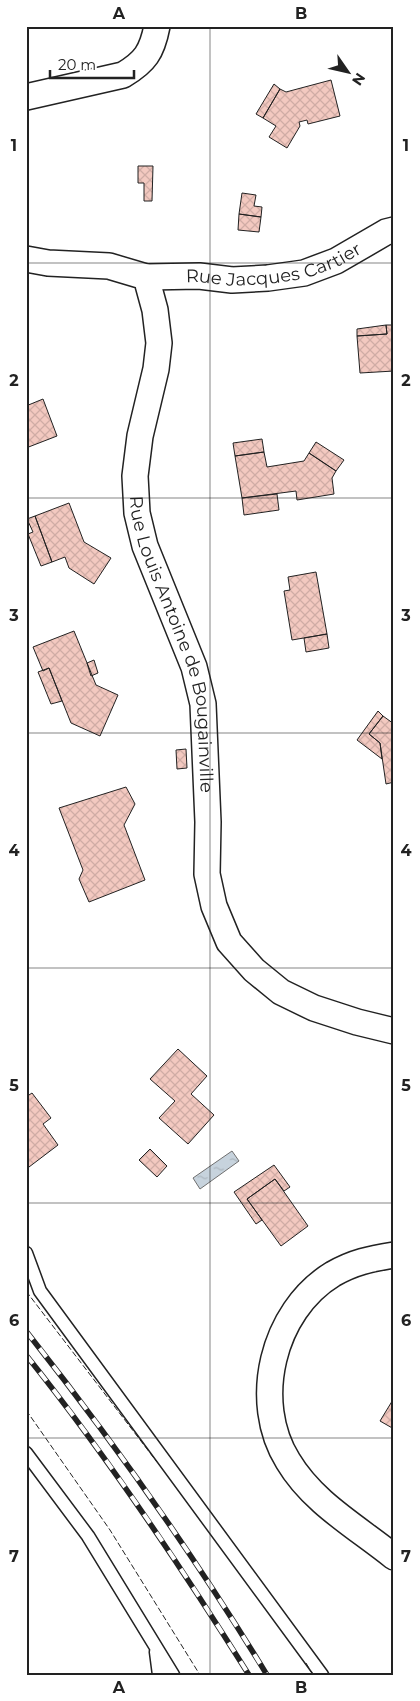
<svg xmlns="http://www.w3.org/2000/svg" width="420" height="1701" font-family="Montserrat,sans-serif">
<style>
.water{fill:url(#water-ripples);stroke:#6f6f6f}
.building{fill:url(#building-cross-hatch);stroke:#222}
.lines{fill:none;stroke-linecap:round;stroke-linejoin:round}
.service-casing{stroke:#222;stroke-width:15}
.minor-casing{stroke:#222;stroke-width:28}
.service{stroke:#fff;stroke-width:12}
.minor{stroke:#fff;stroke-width:25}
.rail-casing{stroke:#222;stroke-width:5.5}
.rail{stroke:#fff;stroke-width:4;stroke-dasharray:11;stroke-linecap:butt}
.fence{stroke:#222;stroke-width:1;stroke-dasharray:6 2.5;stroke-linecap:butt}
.grid{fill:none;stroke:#222;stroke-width:1;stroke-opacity:0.55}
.labels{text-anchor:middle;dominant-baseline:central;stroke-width:4;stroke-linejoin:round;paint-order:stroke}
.street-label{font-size:18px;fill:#222;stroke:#fff}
.neatline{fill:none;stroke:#222;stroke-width:2}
.grid-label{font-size:16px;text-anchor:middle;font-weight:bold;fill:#222}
</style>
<defs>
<pattern id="water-ripples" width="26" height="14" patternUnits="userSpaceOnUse" patternTransform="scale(1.25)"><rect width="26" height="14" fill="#c7d3dd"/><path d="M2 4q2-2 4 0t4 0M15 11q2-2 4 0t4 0" fill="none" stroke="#abb5bd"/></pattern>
<pattern id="building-cross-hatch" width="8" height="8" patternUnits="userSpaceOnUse" patternTransform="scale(1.25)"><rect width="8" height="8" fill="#f3c9c0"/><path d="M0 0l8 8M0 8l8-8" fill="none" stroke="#d0aca5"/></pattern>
</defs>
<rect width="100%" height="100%" fill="#fff"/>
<path class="water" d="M232 1151 239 1161 200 1189 193 1178Z"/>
<path class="building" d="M331 80 340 116 308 124 307 120 299 122 300 126 287 148 269 137 276 126 263 118 280 89 286 92Z
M274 84 280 89 263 118 256 114Z
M138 166H153L152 201H144V183H138Z
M242 193 256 195 254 206 262 207 261 217 239 214Z
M239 214 261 217 259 232 238 230Z
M386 325 387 334 357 336V329Z
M386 325H394V371L360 373 357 336 387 334Z
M43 399 57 436 26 448V406Z
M262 439 264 452 235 456 233 443Z
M316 442 344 460 336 471 309 453Z
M264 452 267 467 304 461 309 453 336 471 332 478 334 494 297 500 296 491 242 498 235 456Z
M277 494 279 510 244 515 242 498Z
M69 503 84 542 111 558 94 584 69 568 65 557 52 562 35 516Z
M35 516 52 562 41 566 28 534 33 532 27 519Z
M316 572 327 634 292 640 284 591 290 590 288 577Z
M74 631 96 685 118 695 100 736 71 723 49 668 43 671 33 647Z
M327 634 329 648 306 652 304 638Z
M94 660 98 673 91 676 87 663Z
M49 668 62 701 51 704 38 672Z
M378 711 383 716 369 734 380 743 382 759 357 740Z
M383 716 394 724V782L386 784 380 743 369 734Z
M186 749 187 768 177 769 176 750Z
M126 787 135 804 124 825 145 880 89 902 79 879 83 870 59 808Z
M178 1049 207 1076 191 1094 214 1115 188 1144 159 1118 175 1101 150 1079Z
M32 1093 51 1118 43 1124 58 1145 29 1167 26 1163V1135L29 1133 26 1130V1097Z
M150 1149 167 1166 157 1177 139 1160Z
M274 1165 290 1187 284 1191 275 1179 247 1199 262 1220 256 1224 234 1192Z
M275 1179 308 1226 281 1246 247 1199Z
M394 1398V1429L380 1421Z"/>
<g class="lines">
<defs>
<path id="service" d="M26 1253 40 1291 322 1675
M26 1453 88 1536 173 1675
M156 1652 159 1675"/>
<g id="minor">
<path d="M26 97 123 75C145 62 152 52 157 26"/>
<path id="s1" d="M26 259 48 263 109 266 146 277 155 310 159 343 156 369 140 436 135 476 137 513 145 546 194 667 203 704 208 822 207 874 214 906 229 942 254 970 281 992 314 1008 357 1022 394 1031"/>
<path id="s2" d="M146 277 199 276 232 280 268 278 304 273 336 261 386 232 394 230"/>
<path d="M394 1255C370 1259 354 1262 333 1274 272 1311 251 1402 288 1461 313 1503 357 1527 394 1557"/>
</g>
</defs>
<use href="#service" class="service-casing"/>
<use href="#minor" class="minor-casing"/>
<use href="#service" class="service"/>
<use href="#minor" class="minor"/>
<defs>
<path id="rail" d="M26 1331C113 1441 194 1555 267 1675
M26 1355C108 1457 180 1565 249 1675"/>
</defs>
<use href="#rail" class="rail-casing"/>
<use href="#rail" class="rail"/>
<path class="fence" d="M26 1291 157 1462
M26 1410 110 1530 200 1675
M306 1663 313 1675"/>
</g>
<path class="grid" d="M210 26V1675M26 263H394M26 498H394M26 733H394M26 968H394M26 1203H394M26 1438H394"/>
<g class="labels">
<g class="street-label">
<text stroke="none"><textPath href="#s2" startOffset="130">Rue Jacques Cartier</textPath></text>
<text stroke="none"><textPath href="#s1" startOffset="499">Rue Louis Antoine de Bougainville</textPath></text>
</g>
</g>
<rect width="420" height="1701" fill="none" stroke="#ffffff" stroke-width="55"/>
<g transform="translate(348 72) rotate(124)" stroke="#ffffff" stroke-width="4" paint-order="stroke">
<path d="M0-4L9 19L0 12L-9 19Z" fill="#222222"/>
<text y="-8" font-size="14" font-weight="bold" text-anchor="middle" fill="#222222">N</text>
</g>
<path d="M50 70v8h84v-8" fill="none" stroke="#222222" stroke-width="2.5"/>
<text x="58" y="70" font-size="15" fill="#222222" stroke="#ffffff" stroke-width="4" paint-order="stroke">20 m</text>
<rect x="28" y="28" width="364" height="1646" class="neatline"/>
<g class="grid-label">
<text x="119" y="19">A</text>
<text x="301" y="19">B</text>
<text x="14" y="151">1</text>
<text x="406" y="151">1</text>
<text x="14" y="386">2</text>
<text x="406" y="386">2</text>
<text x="14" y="621">3</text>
<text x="406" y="621">3</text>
<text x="14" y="856">4</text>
<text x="406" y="856">4</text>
<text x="14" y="1091">5</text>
<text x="406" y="1091">5</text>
<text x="14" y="1326">6</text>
<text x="406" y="1326">6</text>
<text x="14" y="1562">7</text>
<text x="406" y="1562">7</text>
<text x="119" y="1693">A</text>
<text x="301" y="1693">B</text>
</g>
</svg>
